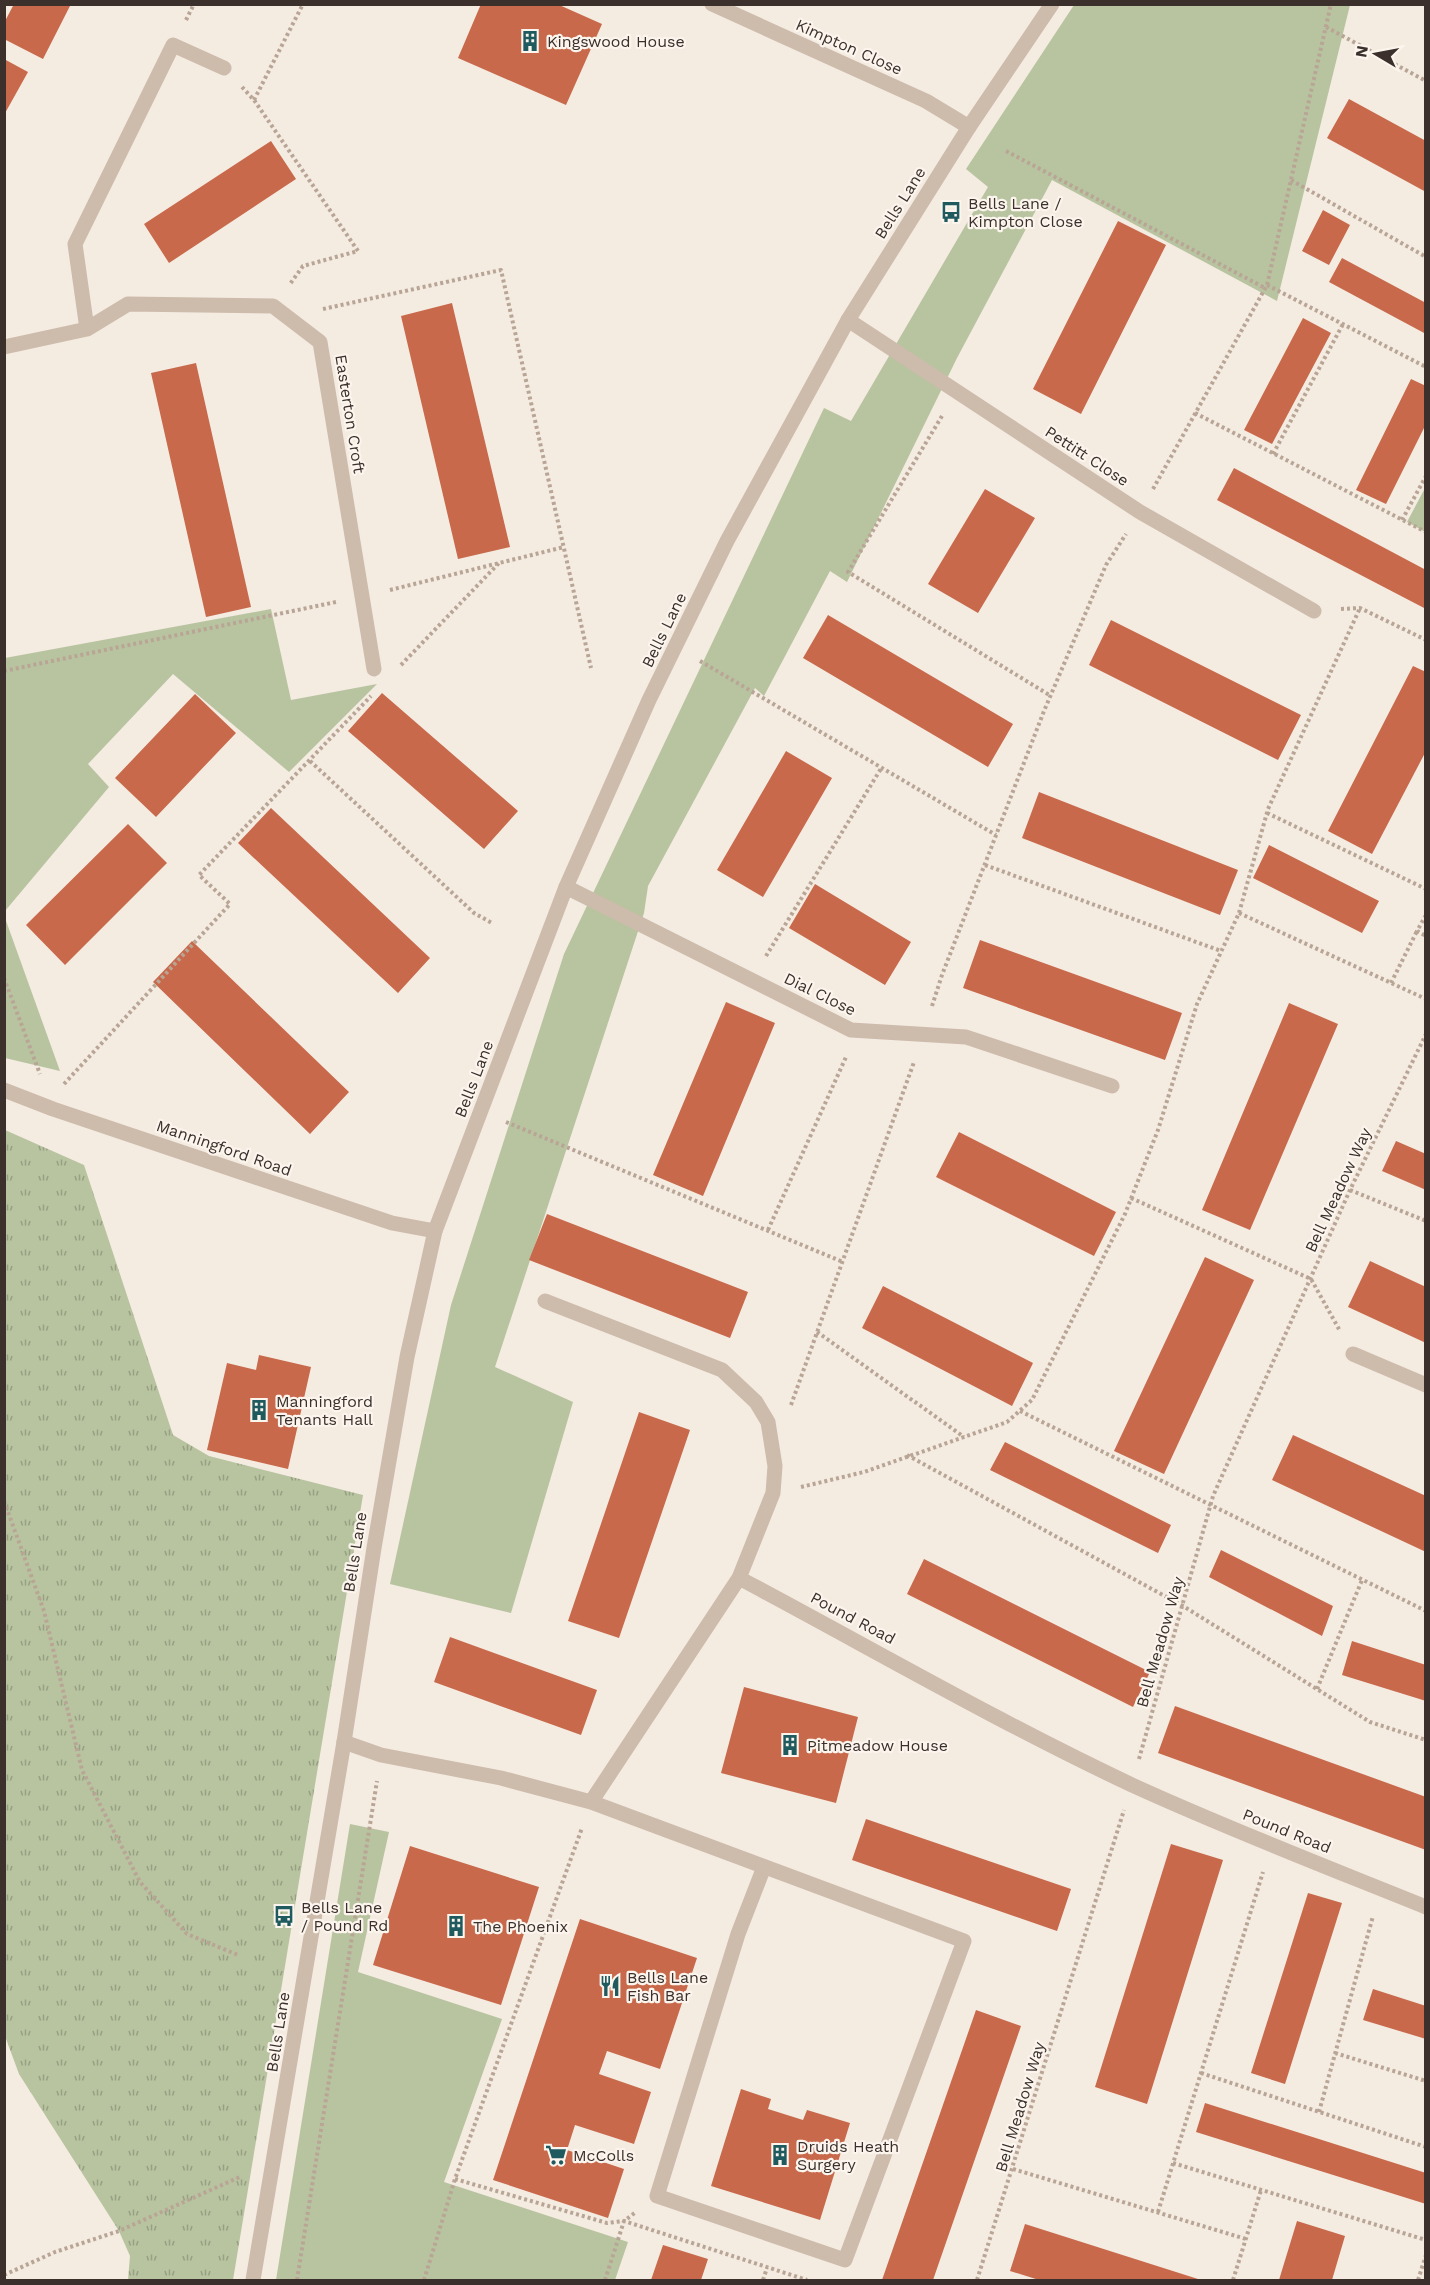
<svg xmlns="http://www.w3.org/2000/svg" width="1430" height="2285" font-family="'Work Sans',sans-serif">
<style>
.green{fill:#b8c4a0}
.park{fill:url(#park-tufts)}
.building{fill:#c8694b}
.lines{fill:none;stroke-linecap:round;stroke-linejoin:round}
.path{stroke:#b9a596;stroke-width:4;stroke-dasharray:3 3;stroke-linecap:butt}
.minor{stroke:#cdbbac;stroke-width:15}
.tertiary{stroke:#cdbbac;stroke-width:15}
.labels{text-anchor:middle;dominant-baseline:central;stroke-width:4.5;stroke-linejoin:round;paint-order:stroke}
.poi-label{font-size:16px;fill:#3b302b;stroke:#fbf5ee;text-anchor:start}
.street-label{font-size:16px;fill:#3b302b;stroke:#fbf5ee}
</style>
<defs>
<pattern id="park-tufts" width="24" height="20" patternUnits="userSpaceOnUse" patternTransform="scale(1.5)"><rect width="24" height="20" fill="#b8c4a0"/><path d="M3 7l-1-3M5 7V3M7 7l1-3M15 17l-1-3M17 17v-4M19 17l1-3" fill="none" stroke="#97a083"/></pattern>
</defs>
<rect width="100%" height="100%" fill="#f4ebe1"/>
<path class="green" d="M1074 5H1350L1277 301 1052 180 957 358 847 582 830 571 764 696 755 688 648 886 644 913 495 1367 573 1402 511 1613 390 1584 451 1305 564 954 824 408 851 421 988 187 966 169Z
M1425 488 1426 532H1425L1407 522Z
M271 609 291 700 377 684 289 772 173 674 88 764 109 787 5 911V658Z
M5 918 60 1071 5 1058Z
M350 1824 389 1832 358 1972 502 2019 444 2182 628 2242 615 2280H276Z"/>
<path class="park" d="M5 1130 84 1165 173 1435 209 1456 363 1495 233 2280H128L130 2256 119 2231 19 2074 5 2036Z"/>
<path class="building" d="M14 4H71L43 59 4 39V23Z
M481 4H557L602 24 566 105 458 58Z
M4 59 28 72 4 115Z
M1349 99 1426 141V192L1327 138Z
M271 141 296 179 169 263 144 224Z
M1323 210 1350 225 1329 265 1302 251Z
M1118 221 1166 245 1081 414 1033 389Z
M1342 258 1426 303V334L1329 282Z
M452 303 510 547 458 559 401 316Z
M1303 318 1331 333 1272 444 1244 430Z
M196 363 251 607 206 617 151 373Z
M1411 379 1426 386V424L1386 504 1356 490Z
M1234 468 1426 570V609L1217 500Z
M985 489 1035 518 978 613 928 584Z
M828 615 1013 724 988 767 803 658Z
M1111 620 1301 715 1278 760 1089 665Z
M1413 666 1426 672V751L1372 854 1328 831Z
M382 693 518 811 484 849 348 731Z
M195 694 236 733 156 817 115 778Z
M786 751 832 778 763 897 717 870Z
M1039 792 1238 870 1220 915 1022 838Z
M271 808 430 958 398 993 238 843Z
M128 824 167 863 65 965 26 925Z
M1269 845 1379 901 1362 933 1253 878Z
M815 884 911 942 885 985 789 928Z
M980 940 1182 1013 1165 1060 963 988Z
M192 941 349 1092 310 1134 153 982Z
M726 1002 775 1023 703 1196 653 1175Z
M1289 1003 1338 1024 1250 1230 1202 1210Z
M959 1132 1116 1212 1094 1256 936 1177Z
M1396 1141 1426 1154V1190L1382 1171Z
M547 1214 748 1292 730 1338 529 1260Z
M1205 1257 1254 1280 1164 1474 1114 1451Z
M1370 1261 1426 1287V1343L1348 1307Z
M883 1286 1033 1363 1012 1406 862 1328Z
M259 1355 311 1367 288 1469 207 1450 227 1363 256 1370Z
M639 1412 690 1430 619 1638 568 1621Z
M1293 1435 1426 1496V1552L1272 1480Z
M1005 1442 1171 1525 1158 1553 990 1470Z
M1221 1550 1333 1606 1322 1636 1209 1577Z
M924 1559 1150 1672 1133 1707 907 1594Z
M450 1637 597 1690 581 1735 434 1682Z
M1352 1641 1426 1665V1701L1342 1675Z
M744 1687 858 1717 836 1803 721 1773Z
M1175 1706 1426 1797V1850L1158 1753Z
M866 1819 1071 1889 1057 1931 852 1860Z
M1171 1844 1223 1860 1147 2104 1095 2087Z
M410 1846 539 1887 501 2005 373 1965Z
M1308 1893 1342 1903 1285 2084 1251 2073Z
M580 1919 697 1958 660 2069 607 2051 599 2074 651 2092 634 2144 575 2125 567 2150 624 2169 608 2218 493 2180Z
M1373 1989 1426 2006V2039L1363 2020Z
M976 2010 1021 2026 933 2280H882Z
M741 2089 771 2099 768 2109 803 2120 807 2110 850 2123 820 2220 711 2186Z
M1205 2103 1426 2173V2204L1196 2132Z
M1297 2221 1345 2236 1332 2280H1279Z
M1025 2224 1198 2279 1197 2280H1039L1010 2271Z
M663 2245 708 2259 701 2280H651Z"/>
<g class="lines">
<path class="path" d="M186 20 194 4
M1326 27 1426 81
M242 87 254 100 358 251 303 266 290 284
M254 100 303 4
M1006 151 1265 288
M1291 180 1426 257
M1267 285 1426 367
M323 309 501 270 591 668
M1195 413 1426 532
M942 416 848 572 1051 696
M1273 454 1343 324
M1153 489 1267 285 1331 4
M1402 520 1426 476
M390 590 564 547
M1341 609 1360 608 1426 640
M700 661 996 835
M401 665 499 563
M4 671 336 602
M310 761 474 913 492 923
M1267 813 1426 889
M985 865 1221 951
M1239 913 1426 999
M1426 915 1417 931 1426 936
M766 956 882 767
M4 978 40 1074
M1391 983 1417 931
M932 1006 942 975 1044 711 1106 565 1126 534
M64 1084 230 904 199 875 371 696
M506 1122 843 1262
M1350 1190 1426 1221
M1131 1198 1311 1279 1340 1331
M768 1230 846 1057
M817 1332 964 1437
M791 1405 914 1062
M1020 1411 1426 1611
M907 1455 1183 1606 1370 1722 1426 1740
M801 1487 864 1472 1007 1422 1032 1400 1125 1214 1158 1130 1197 1004 1239 913 1268 809 1360 608
M4 1501 44 1611 82 1770 140 1882 187 1934 238 1955
M1317 1689 1362 1580
M1139 1759 1213 1496 1350 1190 1426 1034
M1335 2053 1426 2081
M1201 2073 1426 2147
M1319 2112 1373 1916
M1173 2163 1426 2240
M1013 2169 1246 2239
M455 2179 607 2223 624 2221 807 2280
M1158 2212 1263 1872
M4 2275 55 2252 119 2231 242 2176
M297 2280 377 1781
M424 2280 455 2179 582 1828
M605 2280 624 2221 636 2212
M763 2280 767 2268
M977 2280 1124 1810
M1233 2280 1261 2190
M1418 2280 1426 2255"/>
<path class="minor" d="M712 4 926 101 969 127
M848 320 1140 512 1314 611
M87 329 75 244 173 45 224 68
M4 347 87 329 128 304 273 306 320 342 374 669
M566 887 851 1030 966 1037 1112 1086
M4 1090 53 1109 392 1223 435 1231
M545 1301 722 1370 756 1402 768 1422 775 1466 773 1493 739 1578
M1353 1354 1426 1385
M344 1742 381 1755 501 1778 591 1802 739 1578C869 1647 998 1722 1132 1785 1228 1829 1327 1867 1426 1907
M591 1802 964 1941 845 2260 657 2196 738 1934 764 1867"/>
<path class="tertiary" d="M253 2280 344 1742 374 1548 407 1357 435 1231 566 887 649 700 727 541 848 320 969 127 1052 4"/>
</g>
<defs>
<symbol id="building-bare" viewBox="-9 -9 18 18"><path d="M-4-6H4V6H1V3H-1V6H-4ZM-2.5-4.3h1.7v1.8h-1.7ZM.8-4.3h1.7v1.8H.8ZM-2.5-1h1.7V.8h-1.7ZM.8-1h1.7V.8H.8Z" fill="#1f5a5e" stroke="#fbf5ee" stroke-width="2.5" paint-order="stroke"/></symbol>
<symbol id="bus-bare" viewBox="-9 -9 18 18"><path d="M-5-6H5V4H4V6H2V4H-2V6H-4V4H-5ZM-3.5-4V0h7V-4ZM-3.5 1.2v1.5H-2V1.2ZM2 1.2v1.5H3.5V1.2Z" fill="#1f5a5e" stroke="#fbf5ee" stroke-width="2.5" paint-order="stroke"/></symbol>
<symbol id="restaurant-bare" viewBox="-9 -9 18 18"><path d="M-5-6h1v4h1v-4h1v4h1v-4h1v5L-1.5 .5V6h-2V.5L-5-1ZM5-6V6H3V1.5H1.5Q1.5-4 5-6Z" fill="#1f5a5e" stroke="#fbf5ee" stroke-width="2.5" paint-order="stroke"/></symbol>
<symbol id="supermarket-bare" viewBox="-9 -9 18 18"><path d="M-6-5.5h2.5l.6 2H6L4.5 2H-2.5L-4.4-4H-6ZM-1.5 3.2a1.3 1.3 0 1 0 .1 0ZM3 3.2a1.3 1.3 0 1 0 .1 0Z" fill="#1f5a5e" stroke="#fbf5ee" stroke-width="2.5" paint-order="stroke"/></symbol>
</defs>
<g fill-rule="evenodd">
<use href="#building-bare" x="515" y="26" width="30" height="30"/>
<use href="#bus-bare" x="936" y="197" width="30" height="30"/>
<use href="#building-bare" x="244" y="1395" width="30" height="30"/>
<use href="#building-bare" x="775" y="1730" width="30" height="30"/>
<use href="#bus-bare" x="269" y="1901" width="30" height="30"/>
<use href="#building-bare" x="441" y="1911" width="30" height="30"/>
<use href="#restaurant-bare" x="595" y="1971" width="30" height="30"/>
<use href="#supermarket-bare" x="541" y="2140" width="30" height="30"/>
<use href="#building-bare" x="765" y="2140" width="30" height="30"/>
</g>
<g class="labels">
<g class="poi-label">
<text x="547" y="41">Kingswood House</text>
<text x="968" y="203">Bells Lane /<tspan x="968" dy="18">Kimpton Close</tspan></text>
<text x="276" y="1401">Manningford<tspan x="276" dy="18">Tenants Hall</tspan></text>
<text x="807" y="1745">Pitmeadow House</text>
<text x="301" y="1907">Bells Lane<tspan x="301" dy="18">/ Pound Rd</tspan></text>
<text x="473" y="1926">The Phoenix</text>
<text x="627" y="1977">Bells Lane<tspan x="627" dy="18">Fish Bar</tspan></text>
<text x="797" y="2146">Druids Heath<tspan x="797" dy="18">Surgery</tspan></text>
<text x="573" y="2155">McColls</text>
</g>
<g class="street-label">
<text transform="translate(849 47) rotate(24)">Kimpton Close</text>
<text transform="translate(900 203) rotate(-58)">Bells Lane</text>
<text transform="translate(350 414) rotate(81)">Easterton Croft</text>
<text transform="translate(1087 456) rotate(33)">Pettitt Close</text>
<text transform="translate(664 630) rotate(-64)">Bells Lane</text>
<text transform="translate(820 994) rotate(26)">Dial Close</text>
<text transform="translate(474 1079) rotate(-69)">Bells Lane</text>
<text transform="translate(224 1148) rotate(19)">Manningford Road</text>
<text transform="translate(1338 1190) rotate(-65)">Bell Meadow Way</text>
<text transform="translate(355 1552) rotate(-81)">Bells Lane</text>
<text transform="translate(853 1618) rotate(28)">Pound Road</text>
<text transform="translate(1160 1642) rotate(-74)">Bell Meadow Way</text>
<text transform="translate(1287 1831) rotate(22)">Pound Road</text>
<text transform="translate(278 2032) rotate(-81)">Bells Lane</text>
<text transform="translate(1020 2107) rotate(-73)">Bell Meadow Way</text>
</g>
</g>
<rect width="1430" height="2285" fill="none" stroke="#3b302b" stroke-width="12"/>
<g transform="translate(1376 54) rotate(280)" stroke="#fbf5ee" stroke-width="4.5" paint-order="stroke">
<path d="M0-4.5L10 22L0 15L-10 22Z" fill="#3b302b"/>
<text y="-9" font-size="16" font-weight="bold" text-anchor="middle" fill="#3b302b">N</text>
</g>
</svg>
